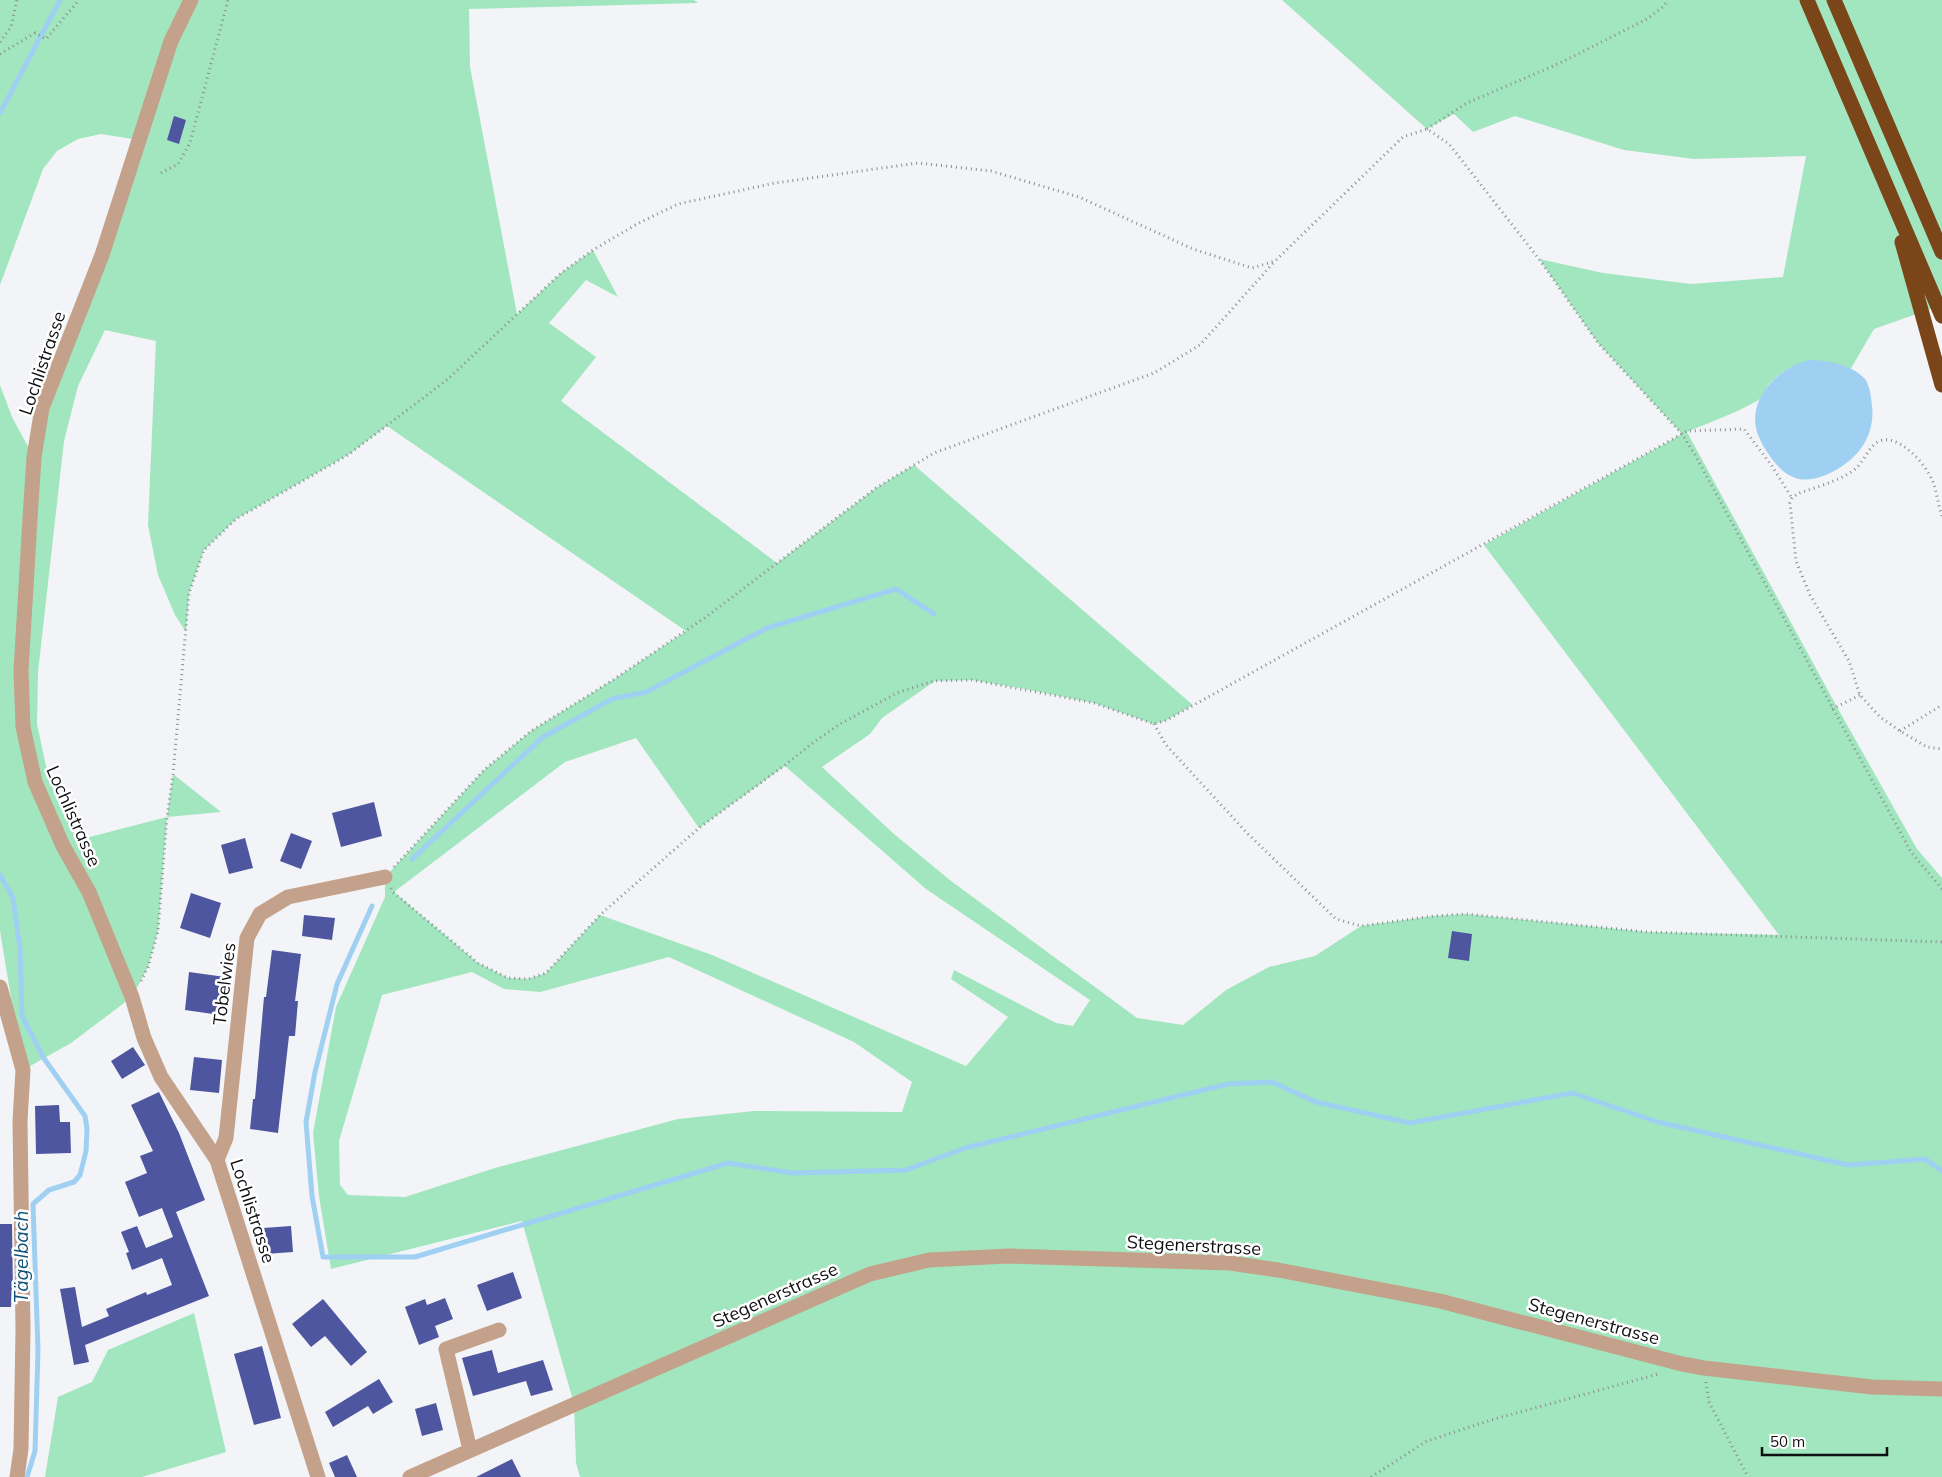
<svg xmlns="http://www.w3.org/2000/svg" width="1942" height="1477" font-family="Mulish,sans-serif">
<style>
.green{fill:#a1e6be;fill-rule:evenodd}
.water{fill:#9fd0f2}
.lines{fill:none;stroke-linecap:round;stroke-linejoin:round}
.stream{stroke:#9fd0f2;stroke-width:5}
.building{fill:#4e569f}
.path{stroke:#8c8c8f;stroke-width:3;stroke-dasharray:1 4;stroke-linecap:butt}
.minor{stroke:#c4a18a;stroke-width:15}
.highway{stroke:#7b451a;stroke-width:15}
.labels{text-anchor:middle;dominant-baseline:central;stroke-width:5;stroke-linejoin:round;paint-order:stroke}
.street-label{font-size:18px;fill:#0f0f11;stroke:#fff}
.water-label{font-size:19px;font-style:italic;fill:#0e5277;stroke:#fff}
</style>
<rect width="100%" height="100%" fill="#f3f4f8"/>
<path class="green" d="M0 0H694L698 3 469 9 470 67 517 314 561 273 593 250 618 297 586 280 549 323 596 357 561 401 777 563 876 488 914 465 1193 705 1165 721 1154 724 1094 703 1020 688 972 680 935 681 882 718 870 734 822 767 894 834 951 881 1137 1018 1183 1025 1226 990 1269 967 1315 956 1361 926 1433 916 1466 914 1648 932 1779 935 1484 545 1682 434 1598 343 1539 259 1603 273 1691 284 1783 277 1806 156 1694 159 1624 150 1515 116 1473 132 1454 114 1427 129 1282 0H1942V305L1874 329 1850 370C1821 355 1793 359 1770 383 1765 388 1763 398 1757 401 1736 413 1710 422 1687 432L1837 707 1917 849 1942 878V1477H580L576 1463 574 1404 522 1221 331 1269 319 1196 313 1133 336 1007 385 897V877L484 770 531 731 613 680 686 631 387 426 348 455 236 519 204 550 189 593 186 632 175 615 158 575 148 525 156 341 105 330 78 386 64 441 38 672 37 724 49 780 78 840 167 817 173 774 221 812 167 817 158 931 148 967 132 997 71 1043 23 1070 0 931V385L12 417 33 456 139 140 101 134 78 139 57 151 43 169 0 285ZM636 738 699 828 785 766 926 889 1090 1000 1073 1026 1056 1023 954 970 951 979 1008 1017 966 1066 712 955 600 915 546 973 528 979 508 978 478 963 394 892 565 762ZM669 957 854 1042 912 1082 902 1112 754 1111 678 1119 495 1168 405 1197 348 1195 340 1185 339 1141 382 995 472 972 504 989 540 992Z
M194 1313 226 1452 142 1477H45L58 1397 92 1382 108 1350Z"/>
<path class="water" d="M1809 360C1827 360 1853 365 1865 379 1870 386 1871 397 1872 405 1876 439 1854 464 1823 476 1804 483 1790 480 1776 464 1769 456 1760 442 1757 432 1747 398 1779 367 1809 360Z"/>
<g class="lines">
<path class="stream" d="M0 113 60 0
M412 859 543 737 612 699 646 692 767 628 896 589 934 614
M0 875 13 898 20 949 22 1016 43 1057 85 1116 87 1129 86 1151 80 1175 74 1182 49 1190 33 1204 38 1350 35 1451 27 1477
M372 906 337 984 315 1072 306 1122 312 1196 323 1257H415L728 1163 792 1173 906 1170 965 1148 1228 1084 1272 1082 1316 1102 1410 1123 1572 1093 1658 1122 1848 1165 1925 1159 1942 1171"/>
</g>
<path class="building" d="M174 116 186 120 179 144 167 140Z
M374 802 382 836 341 847 332 813Z
M291 833 312 841 301 869 280 861Z
M245 838 253 868 229 874 221 845Z
M191 893 221 903 210 938 180 928Z
M304 915 335 918 332 940 302 936Z
M1452 931 1472 934 1469 961 1448 958Z
M272 950 301 954 295 1001H298L295 1036H289L278 1133 250 1129 253 1099H255L264 997H266Z
M189 972 225 977 220 1015 185 1010Z
M133 1047 145 1065 122 1079 111 1061Z
M194 1057 222 1060 219 1093 190 1090Z
M159 1092 179 1133 205 1200 176 1212 209 1296 85 1345 89 1362 74 1365 60 1289 75 1287 82 1327 109 1316 106 1309 146 1292 147 1295 172 1285 162 1258 132 1270 126 1253 129 1252 121 1232 137 1226 146 1248 173 1237 162 1208 139 1217 125 1182 147 1173 140 1156 153 1151 131 1105Z
M59 1105 60 1122H70L71 1153 36 1154 35 1106Z
M0 1224H12L13 1293H12L11 1307H0Z
M291 1226 293 1252 265 1254 263 1228Z
M513 1272 522 1298 487 1311 477 1285Z
M445 1298 453 1319 435 1326 439 1337 419 1345 405 1307 425 1299 427 1305Z
M323 1299 367 1352 351 1366 325 1336 311 1347 292 1324Z
M262 1346 281 1418 254 1425 234 1354Z
M492 1350 498 1373 543 1360 553 1390 531 1396 526 1381 473 1396 462 1358Z
M379 1379 393 1402 373 1414 368 1406 333 1427 325 1412Z
M436 1403 443 1430 422 1436 415 1409Z
M347 1455 357 1477H335L329 1463Z
M512 1459 521 1477H476Z"/>
<g class="lines">
<path class="path" d="M0 42 11 27 17 0
M0 54 35 33 46 39 79 0
M1427 129 1467 103 1560 63 1647 19 1664 6 1668 0
M161 173 178 164 190 143 228 0
M1942 516C1938 505 1937 493 1933 482 1927 465 1896 429 1876 443 1867 450 1863 463 1854 470 1837 482 1816 487 1797 494L1792 498 1790 503 1796 561 1810 595 1849 661 1860 695 1880 717 1900 731 1927 747 1942 749
M1832 709 1860 695
M1154 724 1166 745 1248 834 1336 919 1361 926 1433 916 1466 914 1648 932 1942 942
M1900 731 1942 705
M394 867 484 770 531 731 613 680 706 617 876 488 934 453 1154 373 1200 345 1275 261
M391 888 393 892 478 963 508 978 528 979 546 973 600 915 699 828 785 765 814 742 840 724 899 692 934 681 972 680 1094 703 1154 724 1165 721 1687 431 1744 429 1772 466 1792 498
M141 981 148 967 158 931 167 817 173 774 189 593 204 550 236 519 348 455 448 379 561 273 593 250 637 224 678 204 775 183 918 163 991 171 1079 197 1193 249 1252 268 1275 261 1403 137 1427 129 1449 144 1539 259 1598 343 1682 434 1694 453 1911 852 1942 889
M1706 1382 1709 1402 1748 1477
M1371 1477 1427 1441 1491 1420 1658 1374"/>
<path class="minor" d="M191 0 171 41 102 255 42 408 34 457 30 519 21 671 23 727 35 782 63 846 89 892 132 997 144 1038 161 1077 217 1160 318 1477
M0 987 23 1070 20 1121 23 1330 21 1449 17 1477
M217 1160 226 1138 247 938 260 914 288 897 385 877
M470 1450 446 1349 499 1330
M410 1477 870 1274 929 1260 1008 1256 1230 1263 1278 1270 1440 1301 1682 1364 1704 1368 1872 1387 1942 1389"/>
<path class="highway" d="M1807 0 1942 316
M1834 0 1942 252
M1902 242 1942 385"/>
</g>
<g class="labels">
<g class="street-label">
<text transform="translate(42 363) rotate(-71)">Lochlistrasse</text>
<text transform="translate(74 816) rotate(66)">Lochlistrasse</text>
<text transform="translate(224 984) rotate(-83)">Tobelwies</text>
<text transform="translate(253 1211) rotate(72)">Lochlistrasse</text>
<text transform="translate(1194 1245) rotate(3)">Stegenerstrasse</text>
<text transform="translate(775 1295) rotate(-24)">Stegenerstrasse</text>
<text transform="translate(1594 1321) rotate(15)">Stegenerstrasse</text>
</g>
<g class="water-label">
<text transform="translate(21 1257) rotate(-90)">Tägelbach</text>
</g>
</g>
<path d="M1762 1447v8h125v-8" fill="none" stroke="#0f0f11" stroke-width="2.5"/>
<text x="1770" y="1447" font-size="15" fill="#0f0f11" stroke="#ffffff" stroke-width="4" paint-order="stroke">50 m</text>
</svg>
